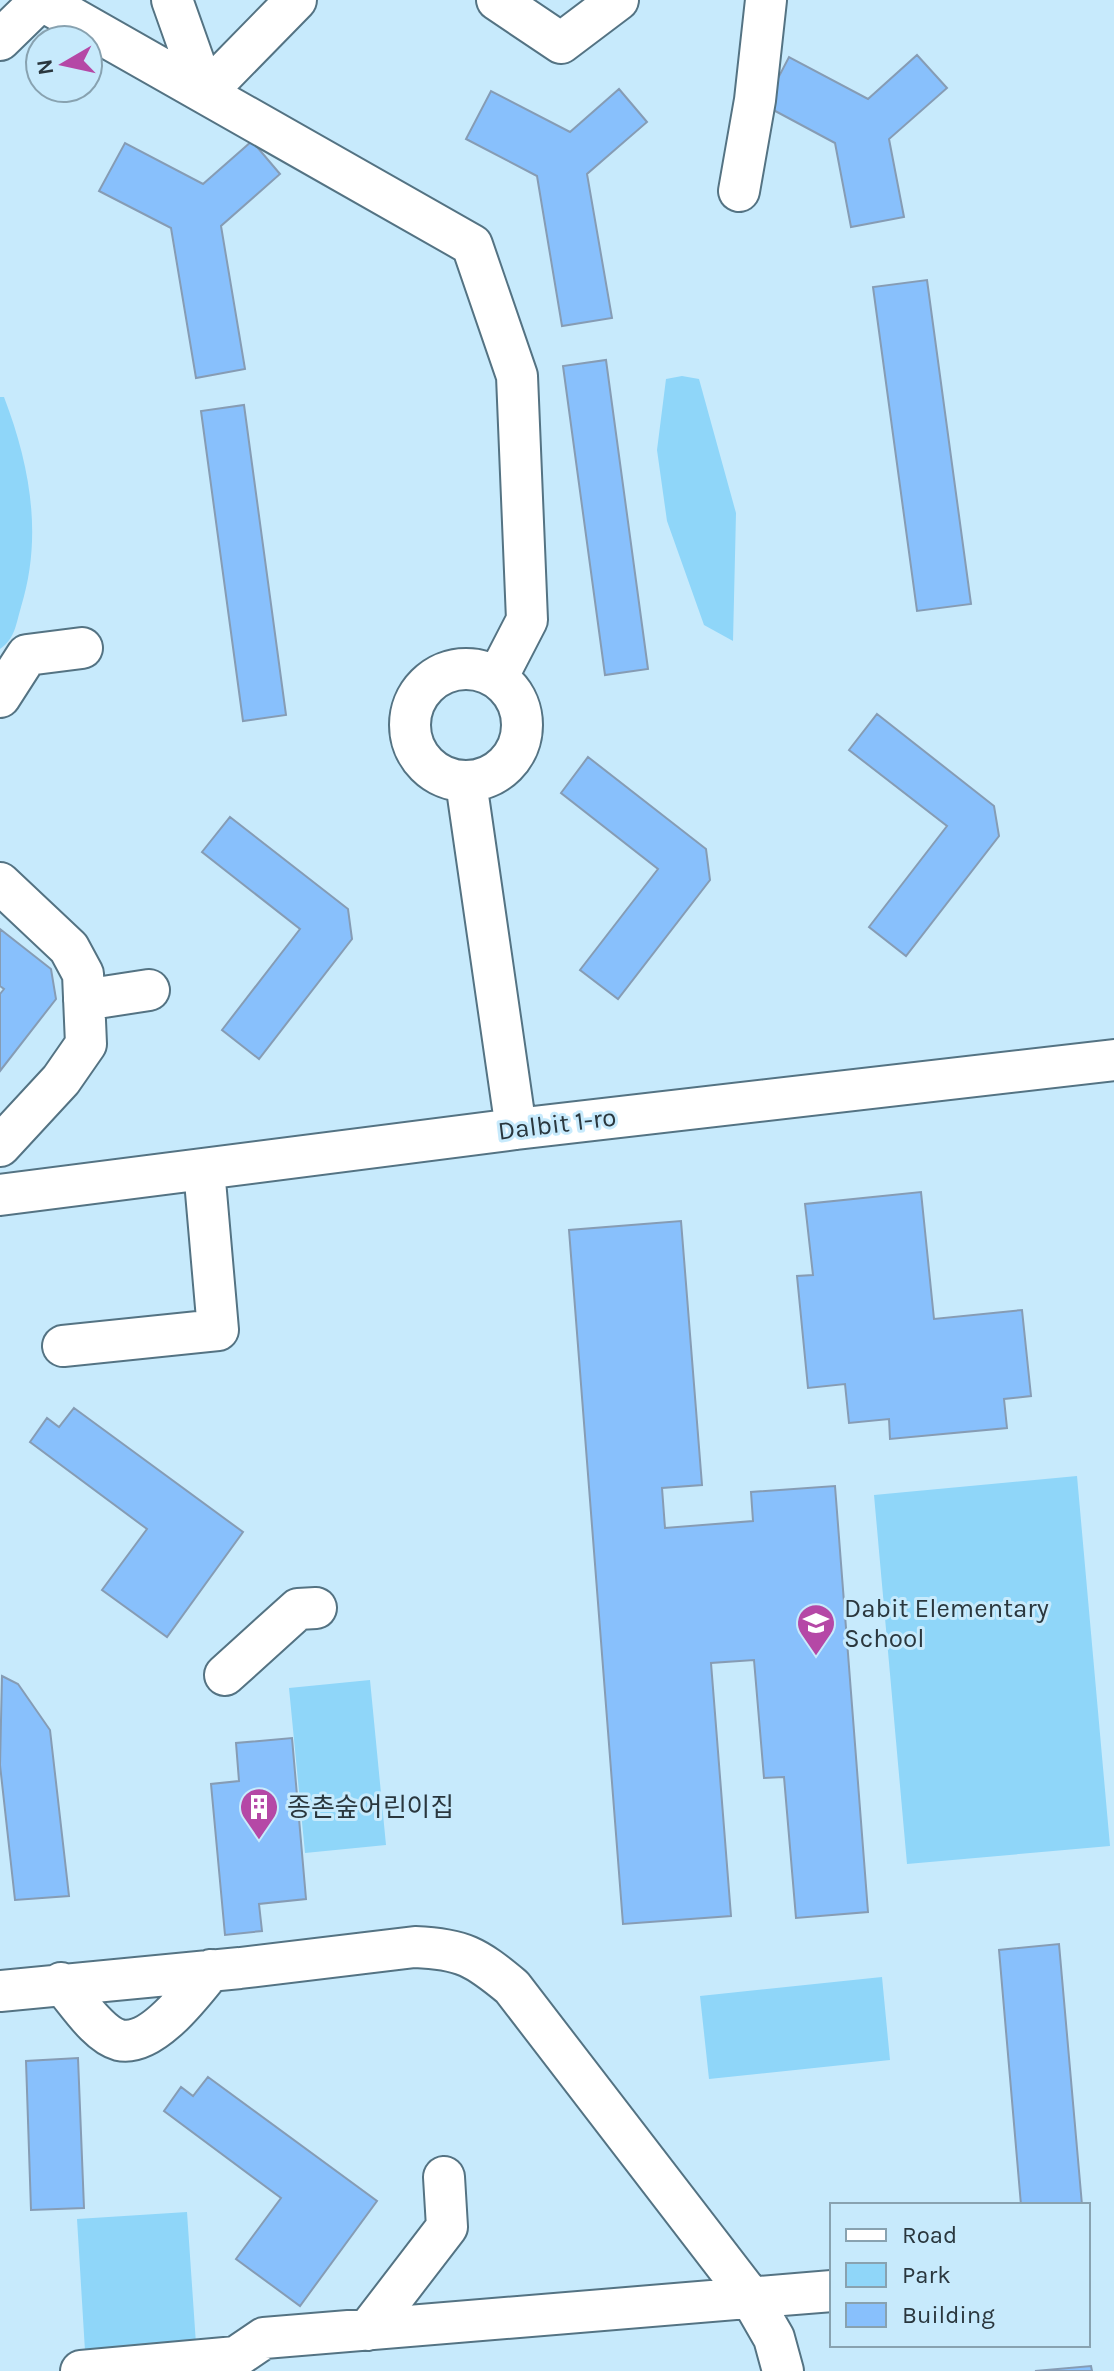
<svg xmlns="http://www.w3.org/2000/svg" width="1114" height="2371" font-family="Karla,'Noto Sans KR',sans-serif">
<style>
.green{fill:#8fd6f9}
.building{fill:#88c0fc;stroke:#869cb4;stroke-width:2}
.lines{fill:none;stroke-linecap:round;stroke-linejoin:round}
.minor-casing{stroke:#547383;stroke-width:44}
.minor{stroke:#fff;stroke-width:40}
.labels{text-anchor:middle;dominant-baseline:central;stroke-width:6;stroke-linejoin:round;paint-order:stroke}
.street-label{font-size:26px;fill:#2a373e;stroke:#c7eafc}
.poi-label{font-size:26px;fill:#2a373e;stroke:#c7eafc;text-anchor:start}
</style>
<rect width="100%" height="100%" fill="#c7eafc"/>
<path class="green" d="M682 376 699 379 736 513 733 641 704 625 667 521 657 450 666 379Z
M0 397H4C30 465 43 536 21 607 16 624 15 639 0 649Z
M1077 1476 1110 1846 907 1864 874 1495Z
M370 1680 386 1845 305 1853 289 1688Z
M882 1977 890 2060 709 2079 700 1996Z
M187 2212 196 2344 85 2351 77 2219Z"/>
<path class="building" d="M917 55 947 88 889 139 904 217 851 227 835 143 764 105 789 57 868 99Z
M619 89 647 122 587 174 612 318 562 326 537 176 466 139 491 91 570 132Z
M252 141 280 174 221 226 245 369 196 378 171 228 99 191 125 143 203 184Z
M927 280 971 604 917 611 873 287Z
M606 360 648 669 605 675 563 366Z
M244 405 286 715 243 721 201 411Z
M877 714 994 806 999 836 906 956 869 927 947 826 849 750Z
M588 757 706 849 710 880 618 999 580 970 658 869 561 793Z
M230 817 348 909 352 939 259 1059 222 1030 300 929 202 852Z
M0 929 51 969 56 999 0 1071V994L4 989 0 986Z
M921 1192 934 1319 1022 1310 1031 1396 1004 1399 1007 1428 890 1439 889 1419 849 1423 845 1384 808 1388 797 1276 813 1275 805 1204Z
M681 1221 702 1485 662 1488 665 1528 753 1521 751 1492 835 1486 868 1912 796 1918 784 1777 764 1778 754 1660 711 1663 731 1916 623 1924 569 1230Z
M74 1408 243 1532 167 1637 102 1590 147 1529 30 1442 47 1418 59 1427Z
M2 1676 18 1684 50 1730 69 1896 15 1900 0 1765Z
M292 1738 306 1899 259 1904 262 1931 225 1935 211 1784 239 1781 236 1743Z
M1059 1944 1082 2205H1021L999 1950Z
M78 2058 84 2208 31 2210 26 2061Z
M208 2077 377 2201 300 2306 236 2259 281 2198 164 2111 181 2087 193 2096Z
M1091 2366 1092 2371H1035Z"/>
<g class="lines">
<defs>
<path id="minor" d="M41 0 472 245 517 376 527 620 497 678
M172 0 205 93 296 0
M497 0 561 43 618 0
M0 40 41 0
M739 191 755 100 766 0
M410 725a56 56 0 1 1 112 0a56 56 0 1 1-112 0Z
M0 697 27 655 82 648
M466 782 516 1129
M0 883 69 948 83 974 86 1044 61 1080 0 1146
M84 1000 149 990
M0 1195 516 1129 1114 1060
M63 1346 218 1330 204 1169
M225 1675 298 1609 316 1608
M61 1983C76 1999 97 2034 119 2040 152 2048 193 1992 211 1970
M0 1991 240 1968 415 1947C463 1949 476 1957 512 1987L751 2298 774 2338 783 2371
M368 2330 447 2227 444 2177
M81 2371 236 2357 264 2338 832 2291"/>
</defs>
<use href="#minor" class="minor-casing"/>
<use href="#minor" class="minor"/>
</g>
<defs>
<symbol id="school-pin" viewBox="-11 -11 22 30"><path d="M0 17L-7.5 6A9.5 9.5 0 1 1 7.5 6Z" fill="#b548a6" stroke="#c7eafc"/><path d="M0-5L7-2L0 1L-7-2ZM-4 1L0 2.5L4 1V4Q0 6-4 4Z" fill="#fff"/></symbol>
<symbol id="building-pin" viewBox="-11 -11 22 30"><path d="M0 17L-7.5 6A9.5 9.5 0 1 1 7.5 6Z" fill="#b548a6" stroke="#c7eafc"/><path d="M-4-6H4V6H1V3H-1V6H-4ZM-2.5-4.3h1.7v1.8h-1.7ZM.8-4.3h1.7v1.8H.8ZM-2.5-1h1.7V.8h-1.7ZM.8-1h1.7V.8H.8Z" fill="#fff"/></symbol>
</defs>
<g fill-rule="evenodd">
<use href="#school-pin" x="794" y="1601" width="44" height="60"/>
<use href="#building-pin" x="237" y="1785" width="44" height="60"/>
</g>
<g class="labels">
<g class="street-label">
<text transform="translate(557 1124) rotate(-7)">Dalbit 1-ro</text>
</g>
<g class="poi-label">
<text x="844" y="1608">Dabit Elementary<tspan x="844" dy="30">School</tspan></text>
<text x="287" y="1807">종촌숲어린이집</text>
</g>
</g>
<rect x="830" y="2203" width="260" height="144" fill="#c7eafc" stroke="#88a2b0" stroke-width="2"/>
<rect x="846" y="2229" width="40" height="12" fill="#ffffff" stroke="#88a2b0" stroke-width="2"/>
<text x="902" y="2243" font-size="24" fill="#2a373e">Road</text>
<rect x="846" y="2263" width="40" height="24" fill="#8fd6f9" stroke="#88a2b0" stroke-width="2"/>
<text x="902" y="2283" font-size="24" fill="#2a373e">Park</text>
<rect x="846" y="2303" width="40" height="24" fill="#88c0fc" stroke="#88a2b0" stroke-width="2"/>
<text x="902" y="2323" font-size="24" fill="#2a373e">Building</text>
<g transform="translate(64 64) rotate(261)"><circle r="38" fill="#c7eafc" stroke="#88a2b0" stroke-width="2"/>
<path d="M0-6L14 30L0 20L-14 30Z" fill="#b548a6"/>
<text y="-12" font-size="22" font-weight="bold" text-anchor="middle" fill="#2a373e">N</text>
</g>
</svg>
